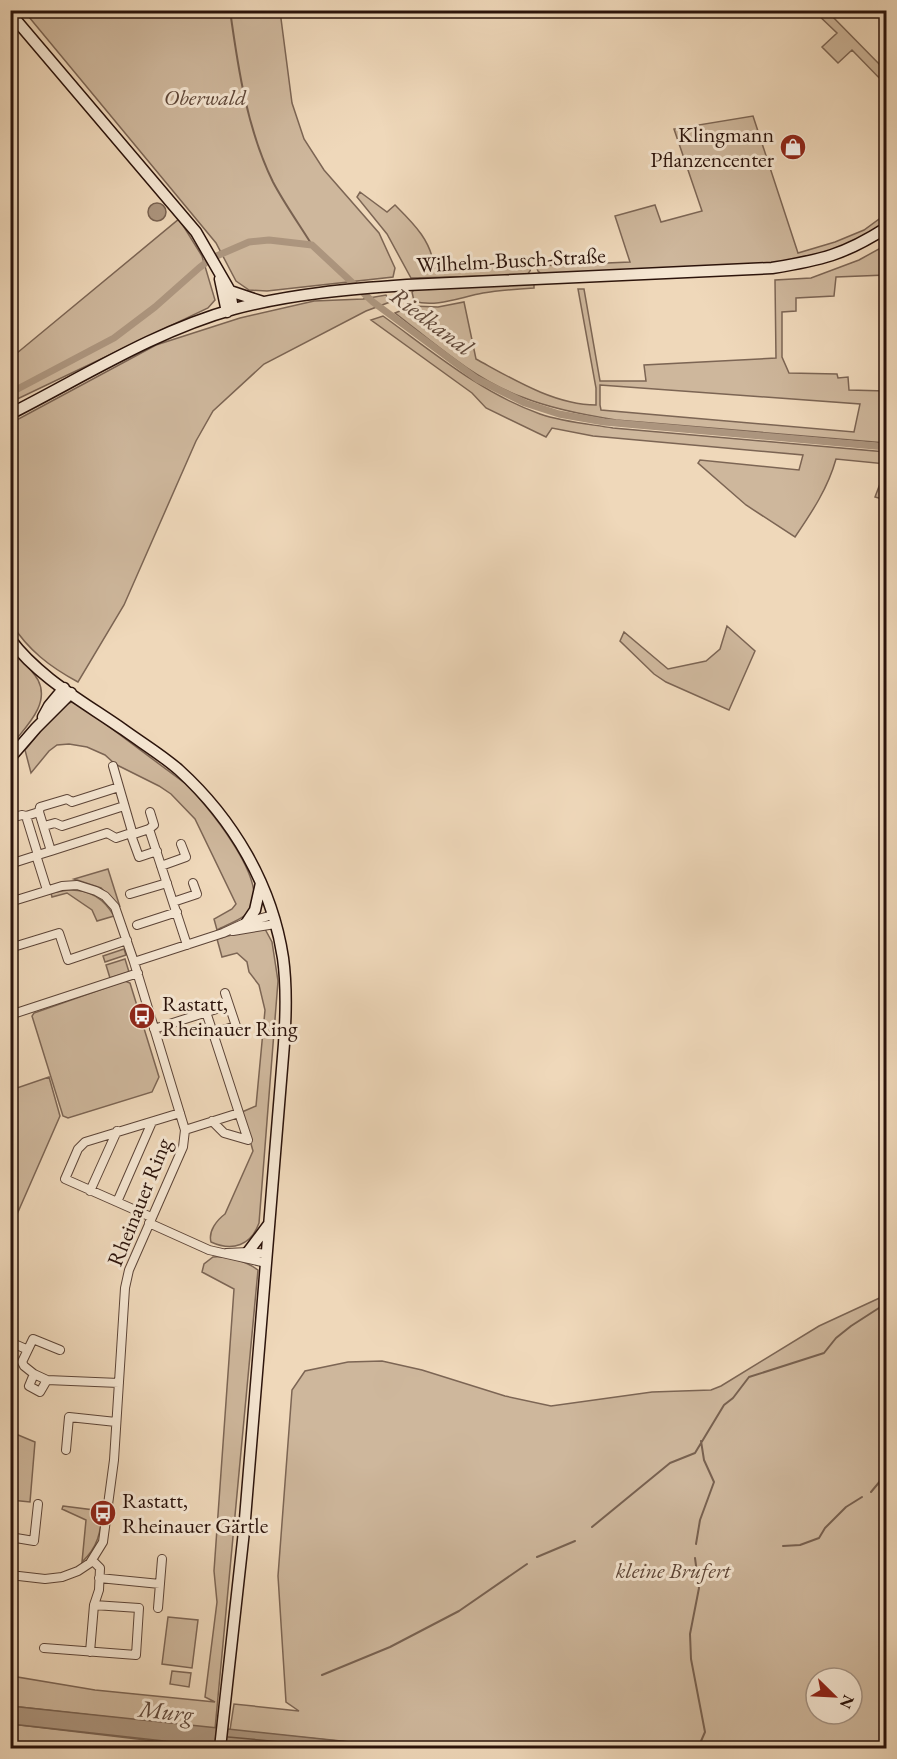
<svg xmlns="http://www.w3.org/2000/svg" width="897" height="1759" font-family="'EB Garamond',serif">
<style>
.green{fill:#ceb79c;stroke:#7c6554;stroke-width:1.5;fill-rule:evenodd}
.water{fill:#ac957e;stroke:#786150;stroke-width:1.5}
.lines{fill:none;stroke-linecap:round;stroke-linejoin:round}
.shore{stroke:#6c5444;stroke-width:1.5}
.stream{stroke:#786150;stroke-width:2}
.canal{stroke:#ac957e;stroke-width:7}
.street-casing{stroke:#5c4437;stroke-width:10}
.secondary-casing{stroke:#2b130b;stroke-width:13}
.street{stroke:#f5e6d2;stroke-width:8}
.secondary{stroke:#f5e6d2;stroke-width:10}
.labels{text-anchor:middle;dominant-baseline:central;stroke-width:6;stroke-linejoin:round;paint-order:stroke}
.park-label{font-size:22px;font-style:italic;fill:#5c4436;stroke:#f5e6d2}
.poi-label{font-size:22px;fill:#2b130b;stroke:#f5e6d2;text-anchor:start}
.street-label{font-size:22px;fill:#2b130b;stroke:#f5e6d2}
.water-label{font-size:24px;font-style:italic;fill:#5f4739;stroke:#f5e6d2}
</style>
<rect width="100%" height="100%" fill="#efd8ba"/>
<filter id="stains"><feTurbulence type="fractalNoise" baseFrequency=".00333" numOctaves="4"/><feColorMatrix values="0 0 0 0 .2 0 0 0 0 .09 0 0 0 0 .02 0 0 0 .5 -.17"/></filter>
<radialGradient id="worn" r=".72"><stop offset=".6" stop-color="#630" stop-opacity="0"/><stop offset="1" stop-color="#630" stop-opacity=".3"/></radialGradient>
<path class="green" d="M24 11H280L292 103 304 139 324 170 379 233 395 268 393 277 267 291 249 290 236 281 216 243Z
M814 11H827L886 71V85L852 50 838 63 822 47 837 33Z
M753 116 798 253 835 242 864 230 886 214V223L840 250 787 263 541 274 538 271 536 266 630 262 615 216 655 205 661 222 702 211 674 129Z
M360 192 387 212 395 205C413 223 432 241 434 268L532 265 530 271 527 275 411 278 387 234 357 197Z
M179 219 202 256 215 300 208 308 11 402V358Z
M886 245V275L836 277 834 296 796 298V311L782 312V357L789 373 837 374 838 378 848 377 849 390 886 391V416L883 435H886V443L616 420C584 415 552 409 522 397 475 380 434 343 395 313L412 306 438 307 464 302 476 359C511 378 554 405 596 405V388L578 289H584L600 381H646L644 365 776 358 775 280 811 278 859 260ZM600 385 860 404 854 432 601 410 600 405Z
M534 283V288C517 289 500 290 483 293 461 297 435 308 414 301L412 292 415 289Z
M386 295 390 302 366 311 264 364 213 411 196 441 124 605 78 682C50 667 28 650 11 623V423L156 345 240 318 314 301 363 299Z
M383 316C433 352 481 393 540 414 563 422 589 424 613 428L886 452V464L836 459C828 488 812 512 795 537L746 505 698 463 700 460 799 470 803 455 593 436 552 428 546 437 486 408 472 393 371 320Z
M886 468V500L875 497Z
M727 626 755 651 729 710 666 682 654 674 620 641 624 632 668 669 706 661 720 649Z
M10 647C19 657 31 668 38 680 51 705 24 728 11 746Z
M72 702 84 708 186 784C207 805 266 877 252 907 246 919 228 924 217 930L214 919 232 909 236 904 195 819 171 794 159 786 115 764 105 755 87 747 69 744 57 745 49 751 31 773 25 750C36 738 58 705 72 702Z
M108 869 120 907 101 888 74 879Z
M68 890C88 889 104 898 114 916L97 921 92 910 67 893 52 897 51 893Z
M265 929 272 942 278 981 259 1223C251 1245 233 1252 211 1242 208 1231 217 1220 225 1214L253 1151 242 1112 256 1106 265 1010 259 985 249 972 247 962 237 953 222 957 217 939 246 931Z
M124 949 126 955 105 962 103 956Z
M125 959 129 972 110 978 106 965Z
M125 981 130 983 159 1077 152 1092 68 1118 63 1116 32 1016 34 1013Z
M49 1077 60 1116 11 1228V1090Z
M213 1257C228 1256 246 1261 258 1270L215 1729 11 1706V1676L95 1690 215 1702 205 1697 217 1602 214 1571 234 1289 202 1272 204 1264Z
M886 1295V1748H600C586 1744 575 1742 561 1748H408L230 1730 234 1704 299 1711 286 1702 278 1576 292 1390 305 1371 348 1362 382 1361 422 1370 505 1396 551 1406 652 1392 711 1390 721 1386 819 1326ZM816 1678H852V1714H816Z
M11 1432 35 1442 30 1502 11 1500Z
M63 1506 102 1511C101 1532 98 1547 82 1562L86 1520 62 1509Z
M168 1617 198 1620 192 1668 162 1664Z
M172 1671 191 1673 189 1687 170 1684Z
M11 1724 213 1748H11Z"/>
<path class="water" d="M148 212a9 9 0 1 1 18 0a9 9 0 1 1-18 0Z
M10 1706 407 1748H227L11 1724Z"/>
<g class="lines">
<path class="shore" d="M228 1737 346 1748"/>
<path class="stream" d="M230 10C238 68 247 129 273 182 284 203 299 224 312 245
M871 1492 886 1474
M592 1527 670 1463 695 1453 724 1405 733 1398 749 1377 824 1353 836 1338 851 1326 882 1306
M696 1544 700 1520 714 1482 704 1460 701 1441
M783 1546 800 1545 819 1538 825 1528 846 1507 862 1497
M537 1557 575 1541
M695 1558 699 1588 690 1634 691 1659 705 1732 698 1748
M322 1675 390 1647 459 1611 527 1564"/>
<path class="canal" d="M10 393 114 338 155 307 199 268 212 258 249 242 269 240 312 245 373 302 477 379 525 403 559 414 604 422 886 447"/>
<defs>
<path id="street" d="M113 766 133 835
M39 812 51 851 38 855 26 816 39 812 40 807 67 799 72 802 119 787
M10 818 22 815 26 816
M44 826 55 823 62 826 124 806
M149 829 154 825 150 812
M51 851 107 833 116 838 128 834 131 835
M157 851 139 857 131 835 149 829 187 945
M36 855 47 890
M10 864 38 855
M161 866 186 857 181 844
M130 894 167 883
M10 902 62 886 77 885 96 891 105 896 115 907 134 962 185 1130 183 1147 129 1270 125 1288 114 1460 103 1542 90 1563 78 1571 62 1577 45 1579 10 1575
M173 902 197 894 193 883
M137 925 177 912
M233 931 275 924
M10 948 59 933 68 960 127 940
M134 962 223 933 247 922 273 915
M225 993 229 1005
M10 1015 138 973
M154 1029 229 1005 236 1026 213 1033 206 1012
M213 1033 239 1113
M185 1130 239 1113 248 1140 224 1133 212 1121
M90 1191 117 1131
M117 1202 152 1122
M151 1217 65 1179 78 1149 85 1142 180 1113
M149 1223 209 1250 266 1263
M227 1253 248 1252 267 1254
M10 1342 26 1349
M34 1374 24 1366 22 1362 33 1339 60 1350
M47 1380 40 1392 29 1386 34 1374 47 1380 119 1383
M66 1450 69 1417 116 1422
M10 1537 34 1541 38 1504
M99 1578 160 1584
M158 1608 162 1559
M44 1648 136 1655 139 1608 94 1605
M90 1652 94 1605 99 1590 100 1568 92 1560"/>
<path id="secondary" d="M10 13 196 232 230 291 233 309
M220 279 227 312
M230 291 263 302
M10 414C83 377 155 331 234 309 291 294 349 289 407 285L772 268C821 260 844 255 886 228
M10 639C39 678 84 702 124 730 142 743 162 755 179 770 233 819 272 885 283 958 287 987 286 1016 284 1044L244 1531 220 1748
M43 717 49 706 64 688
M10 758 36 728 71 693
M247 922 255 910 261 883
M248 1252 269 1224"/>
</defs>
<use href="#street" class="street-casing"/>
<use href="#secondary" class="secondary-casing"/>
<use href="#street" class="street"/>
<use href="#secondary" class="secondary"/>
</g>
<defs>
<symbol id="shop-disc" viewBox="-11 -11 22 22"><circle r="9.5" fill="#8f2418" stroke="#f5e6d2"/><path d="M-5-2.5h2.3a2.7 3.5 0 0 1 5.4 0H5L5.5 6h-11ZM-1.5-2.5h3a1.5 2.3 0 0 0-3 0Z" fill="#fff"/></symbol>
<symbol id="bus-disc" viewBox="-11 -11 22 22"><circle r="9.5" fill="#8f2418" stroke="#f5e6d2"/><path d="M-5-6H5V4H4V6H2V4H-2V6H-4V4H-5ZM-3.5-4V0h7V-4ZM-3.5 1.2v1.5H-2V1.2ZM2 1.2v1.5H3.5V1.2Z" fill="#fff"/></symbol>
</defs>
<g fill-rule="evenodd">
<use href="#shop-disc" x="778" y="132" width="30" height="30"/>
<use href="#bus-disc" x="127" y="1001" width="30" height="30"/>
<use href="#bus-disc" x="88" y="1498" width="30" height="30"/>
</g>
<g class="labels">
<g class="park-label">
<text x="205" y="97">Oberwald</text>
<text x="673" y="1570">kleine Brufert</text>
</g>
<g class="poi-label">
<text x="774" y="134" text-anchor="end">Klingmann<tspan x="774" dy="25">Pflanzencenter</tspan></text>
<text x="162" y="1003">Rastatt,<tspan x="162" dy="25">Rheinauer Ring</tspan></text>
<text x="122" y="1500">Rastatt,<tspan x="122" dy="25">Rheinauer Gärtle</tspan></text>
</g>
<g class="street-label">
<text transform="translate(511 260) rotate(-3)">Wilhelm-Busch-Straße</text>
<text transform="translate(139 1202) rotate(-68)">Rheinauer Ring</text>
</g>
<g class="water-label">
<text transform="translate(432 321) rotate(37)">Riedkanal</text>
<text transform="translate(166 1711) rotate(6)">Murg</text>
</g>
</g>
<rect width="897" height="1759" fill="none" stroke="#efd8ba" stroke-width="36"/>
<rect x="12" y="12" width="873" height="1735" fill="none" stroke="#2b130b" stroke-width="3"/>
<rect x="18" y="18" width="861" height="1723" fill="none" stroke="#2b130b" stroke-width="1.5"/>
<g transform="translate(834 1696) rotate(114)"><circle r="28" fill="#f5e6d2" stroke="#a49282" stroke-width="1.5"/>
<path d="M0-4.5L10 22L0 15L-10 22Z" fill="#8f2418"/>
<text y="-9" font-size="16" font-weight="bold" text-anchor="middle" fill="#2b130b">N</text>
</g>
<rect width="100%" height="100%" filter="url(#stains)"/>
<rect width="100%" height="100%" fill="url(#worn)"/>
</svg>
